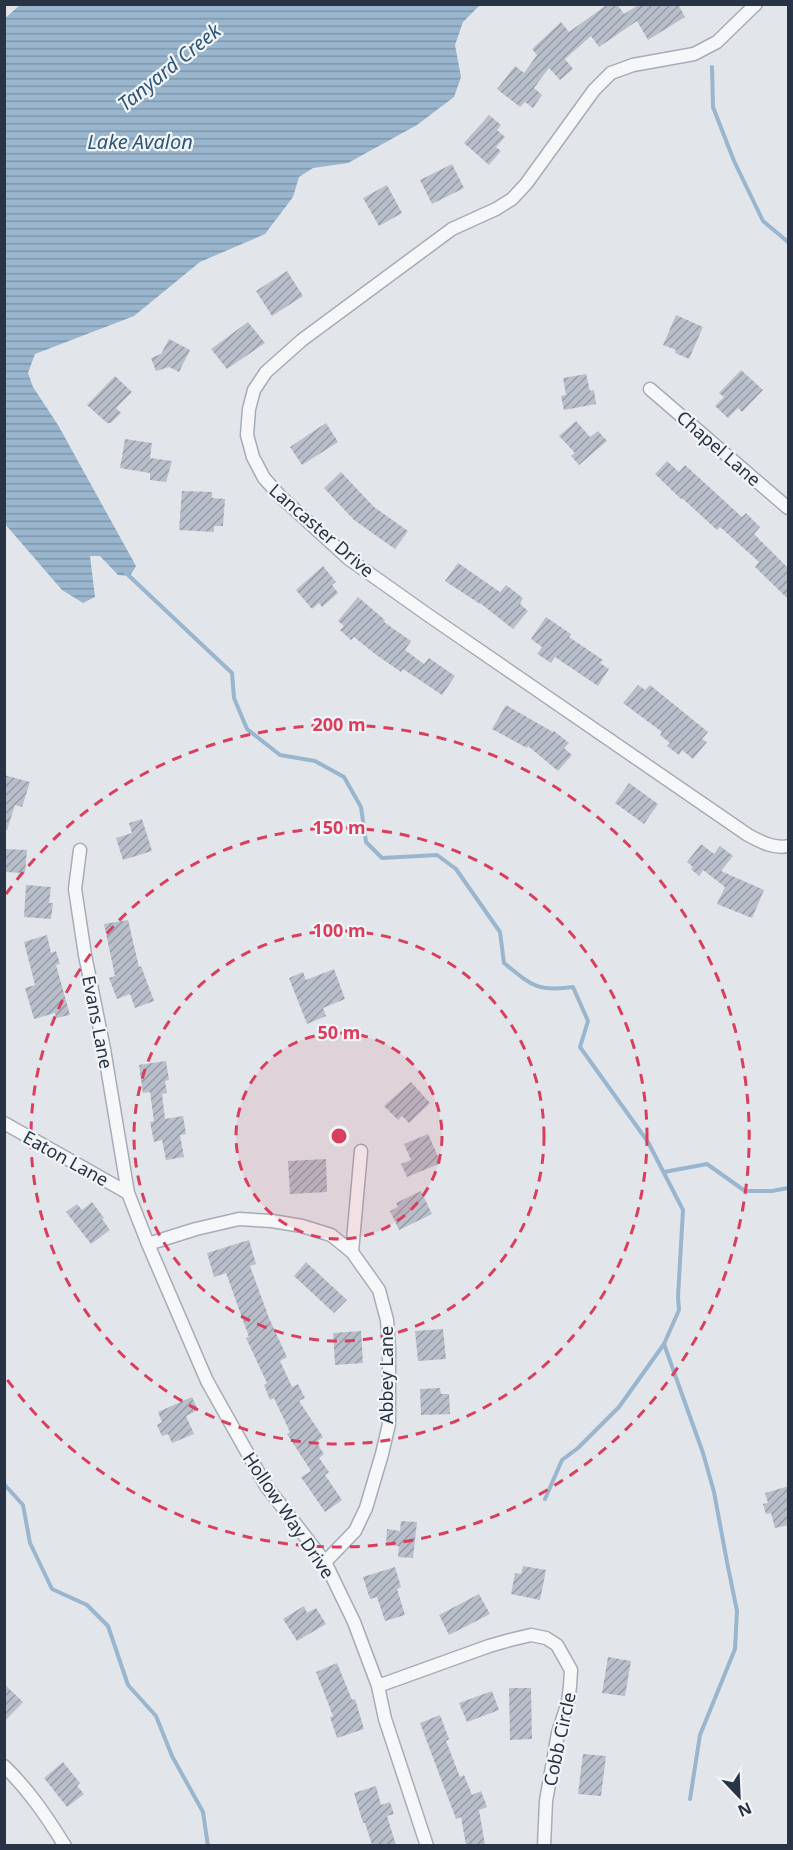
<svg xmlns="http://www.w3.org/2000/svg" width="793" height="1850" font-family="'Noto Sans',sans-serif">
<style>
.water{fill:url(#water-rules)}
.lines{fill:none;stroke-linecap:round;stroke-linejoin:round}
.stream{stroke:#9ab6ce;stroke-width:4}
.building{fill:url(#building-hatch)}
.minor-casing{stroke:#a6adb6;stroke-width:15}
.minor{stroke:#f5f7f9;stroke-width:12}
.ring{fill:none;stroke:#d93e5e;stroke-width:3;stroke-dasharray:10 8}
.labels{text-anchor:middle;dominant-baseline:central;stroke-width:4.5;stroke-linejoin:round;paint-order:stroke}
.street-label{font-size:18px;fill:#283445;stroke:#f2f5f8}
.water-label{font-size:20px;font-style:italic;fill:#2f567c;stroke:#f2f5f8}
.centre{fill:#d93e5e;stroke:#f2f5f8;stroke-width:3}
.ring-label{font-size:18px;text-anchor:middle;font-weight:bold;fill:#d93e5e;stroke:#f2f5f8;stroke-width:4.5;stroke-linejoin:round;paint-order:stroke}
</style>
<defs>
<pattern id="water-rules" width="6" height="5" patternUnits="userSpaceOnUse" patternTransform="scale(1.5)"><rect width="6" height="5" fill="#9ab6ce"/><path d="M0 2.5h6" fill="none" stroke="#7e95a9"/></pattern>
<pattern id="building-hatch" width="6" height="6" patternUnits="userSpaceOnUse" patternTransform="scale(1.5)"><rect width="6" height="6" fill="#b9bfca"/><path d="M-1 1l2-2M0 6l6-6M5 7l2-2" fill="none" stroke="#969ca6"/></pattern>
</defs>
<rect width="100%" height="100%" fill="#e2e6eb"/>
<path class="water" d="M20 5H480L463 22 455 45 461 77 454 97 417 125 348 163 313 168 299 177 293 197 265 234 200 262 134 316 35 354 28 373 33 387 58 425 136 566 130 576 118 575 100 556H90L95 597 83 603 62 590 5 524 4 19Z"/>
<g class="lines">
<path class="stream" d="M712 67 713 107 734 161 763 221 788 242
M126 573 232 673 234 698 247 729 280 755 315 761 344 777 361 807 366 842 382 858 437 855 456 869 500 932 504 963C531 985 537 992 573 987L588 1021 580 1047 648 1142 683 1210 678 1297 679 1310 664 1344 703 1453 714 1492 727 1562 737 1611 735 1649 700 1735 690 1799
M664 1172 707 1164 745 1191H772L788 1188
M4 1484 23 1505 30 1543 52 1589 87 1605 108 1626 128 1685 156 1716 172 1756 203 1812 208 1846
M545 1499 562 1460 578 1448 619 1407 664 1344"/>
</g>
<path class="building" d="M608 4H617L624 14 640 4H678L685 17 648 40 637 21 599 47 591 36 565 59 573 69 560 80 549 68 534 88 542 95 533 108 525 102 520 107 497 89 515 66 524 73 537 55 532 49 561 22 569 32Z
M489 115 501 125 497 130 505 137 496 147 501 151 489 165 464 143Z
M452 164 464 188 432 204 420 180Z
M387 185 402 213 379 226 363 198Z
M287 271 303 296 272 316 256 291Z
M676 315 703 327 689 359 675 353 676 350 663 345Z
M248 322 265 343 227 369 211 349Z
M169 339 190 350 179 372 169 367 156 371 151 358 161 354Z
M741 370 763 390 742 412 738 408 728 418 715 406 724 397 719 393Z
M586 374 590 391 594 390 596 404 564 410 561 396 566 395 563 378Z
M115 376 132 392 116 408 121 413 111 423H107L87 405Z
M576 421 590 437 598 431 607 441 579 465 571 456 575 453 559 436Z
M326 423 338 442 302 465 290 447Z
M125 439 152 443 150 458 172 461 166 482 150 480V473L120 468Z
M667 461 679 472 685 465 742 517 746 513 760 527 754 534 789 569V600L755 567 759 562 720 527 717 530 682 498 681 499 655 474Z
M341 472 374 507 408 531 395 549 354 520 324 488Z
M182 491 212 492V498L225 499 223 526H214V532L179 530Z
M458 563 500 592 506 585 523 598 520 604 528 611 513 629 480 603V604L445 581Z
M323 566 336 582 332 585 338 593 322 607 319 603 312 609 296 590Z
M358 597 385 620 384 622 411 641 405 650 424 664 429 658 455 676 442 695 403 669 401 672 375 654 354 637 351 640 340 630 344 626 338 621Z
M546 617 571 634 569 637 603 660 600 663 609 669 598 686 555 657 551 663 537 654 542 647 531 639Z
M638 685 645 690 650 685 708 732 702 739 707 742 693 759 682 750 679 755 667 746 670 743 660 735 662 732 623 703Z
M506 705 553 732 554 731 569 743 564 748 572 755 558 771 528 746 527 748 492 729Z
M4 775 30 782 22 807 15 805 7 830H4Z
M629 783 658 804 644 824 615 803Z
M142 819 152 851 123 860 116 838 132 833 129 823Z
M701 844 714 854 720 846 733 856 721 871 764 890 752 918 717 904 725 887 703 870 699 876 691 869 693 867 687 862Z
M4 849 27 850 25 873 4 872Z
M26 885 51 887 49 903H53L51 919 24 917Z
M128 920 139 967 141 966 154 1001 135 1008 130 994 117 999 109 978 115 976 104 924Z
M47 935 51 953 56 951 60 964 56 965 70 1015 56 1018 55 1013 34 1019 25 988 35 985 24 942Z
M334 969 345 999 323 1008 326 1016 307 1024 289 978 303 972 306 980Z
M166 1061 169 1080 165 1081 167 1093 162 1094 165 1119 183 1116 186 1134 180 1135 184 1157 166 1160 162 1140 154 1142 150 1122 154 1121 150 1092 143 1093 139 1065Z
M411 1082 430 1103 409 1123 402 1116 398 1120 384 1106Z
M428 1134 441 1163 407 1177 401 1164 411 1160 404 1144Z
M326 1159 327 1192 290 1194 288 1161Z
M421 1191 432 1214 399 1230 390 1211 398 1207 396 1203Z
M92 1202 104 1218 102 1219 110 1230 91 1244 66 1212 77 1204 82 1210Z
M249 1240 256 1264 250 1266 269 1318 287 1357 280 1361 292 1387 298 1384 305 1398 299 1401 323 1437 316 1442 324 1454 319 1458 329 1472 325 1475 342 1500 325 1512 301 1477 311 1471 287 1434 290 1432 274 1398 270 1400 264 1385 267 1383 246 1338 249 1337 226 1273 214 1277 207 1253Z
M306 1262 347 1300 334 1313 294 1276Z
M443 1329 446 1359 418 1361 415 1331Z
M361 1331 363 1363 335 1365 333 1333Z
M440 1388 441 1394H449L450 1414 421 1415 420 1389Z
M192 1397 198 1410 186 1416 194 1434 172 1443 168 1434 162 1436 157 1425 162 1422 158 1412Z
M789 1486V1525L775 1528 771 1513 766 1514 763 1504 768 1503 765 1493Z
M401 1521 417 1522 413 1558 398 1557 399 1546 386 1545 387 1529 400 1531Z
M523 1566 546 1570 540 1600 511 1594 515 1573 521 1574Z
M395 1567 401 1587 397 1589 405 1615 385 1621 377 1597 370 1599 363 1577Z
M479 1594 490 1614 449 1635 439 1615Z
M304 1606 307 1613 316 1608 326 1624 297 1641 283 1619Z
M608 1657 631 1661 625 1696 602 1693Z
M337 1663 352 1700 355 1699 364 1729 337 1738 330 1717 333 1716 316 1672Z
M4 1684 23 1702 4 1722Z
M509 1688H531L532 1739 510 1740Z
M492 1691 499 1710 467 1722 459 1703Z
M440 1715 449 1739 446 1741 460 1777 464 1775 472 1795 481 1791 487 1807 479 1810 485 1845H466L461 1817 456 1819 420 1723Z
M583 1754 606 1756 601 1796 578 1794Z
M63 1762 80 1783 77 1786 84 1794 67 1807 44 1778Z
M376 1786 381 1805 390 1802 394 1814 387 1816 396 1845H372L365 1823H363L354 1793Z"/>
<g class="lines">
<defs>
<path id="minor" d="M756 4 717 42 694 54 633 65 611 73 594 90 526 184 512 199 496 209 452 229 302 340 266 372 254 390 249 409 247 435 253 457 264 478 281 497 349 559 428 615 748 835C761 842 774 849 788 846
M650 389 788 508
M80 850 75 889 85 955 104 1049 128 1193 148 1244 207 1381 266 1486 325 1562 354 1622 378 1686 385 1719 427 1846
M4 1123 128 1193
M148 1244 196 1229 239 1219 272 1221 302 1226 331 1235 352 1252 379 1290 387 1320 389 1348V1424L382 1454 366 1508 355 1531 325 1562
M352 1252 361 1151
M378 1686 489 1646 510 1640 531 1635 546 1638 557 1645 571 1670 570 1686 568 1702 558 1733 546 1801 544 1846
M4 1766C29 1790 47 1817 65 1846"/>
</defs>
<use href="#minor" class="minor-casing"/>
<use href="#minor" class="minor"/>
</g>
<circle cx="339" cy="1136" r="103" fill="#d93e5e" fill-opacity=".12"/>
<g class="ring">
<circle cx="339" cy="1136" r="103"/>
<circle cx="339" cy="1136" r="205"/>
<circle cx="339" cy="1136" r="308"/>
<path d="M6 894A411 411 0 1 1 6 1378"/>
</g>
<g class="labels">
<g class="street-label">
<text transform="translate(719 448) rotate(41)">Chapel Lane</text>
<text transform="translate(322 530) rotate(41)">Lancaster Drive</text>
<text transform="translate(98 1022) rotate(79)">Evans Lane</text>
<text transform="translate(66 1158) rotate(29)">Eaton Lane</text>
<text transform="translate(386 1375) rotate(-90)">Abbey Lane</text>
<text transform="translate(289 1515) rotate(56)">Hollow Way Drive</text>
<text transform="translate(559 1739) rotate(-78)">Cobb Circle</text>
</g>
<g class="water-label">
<text transform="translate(169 67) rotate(-39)">Tanyard Creek</text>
<text x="140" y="141">Lake Avalon</text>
</g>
</g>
<circle cx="339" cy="1136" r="9" class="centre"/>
<g class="ring-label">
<text x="339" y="731">200 m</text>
<text x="339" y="834">150 m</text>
<text x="339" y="937">100 m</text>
<text x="339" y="1039">50 m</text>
</g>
<rect width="793" height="1850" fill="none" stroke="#283445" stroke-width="12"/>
<g transform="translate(739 1796) rotate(157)" stroke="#f2f5f8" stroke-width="4.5" paint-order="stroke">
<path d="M0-4.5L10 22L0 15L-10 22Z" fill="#283445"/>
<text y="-9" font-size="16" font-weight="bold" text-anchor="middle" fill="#283445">N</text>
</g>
</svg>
